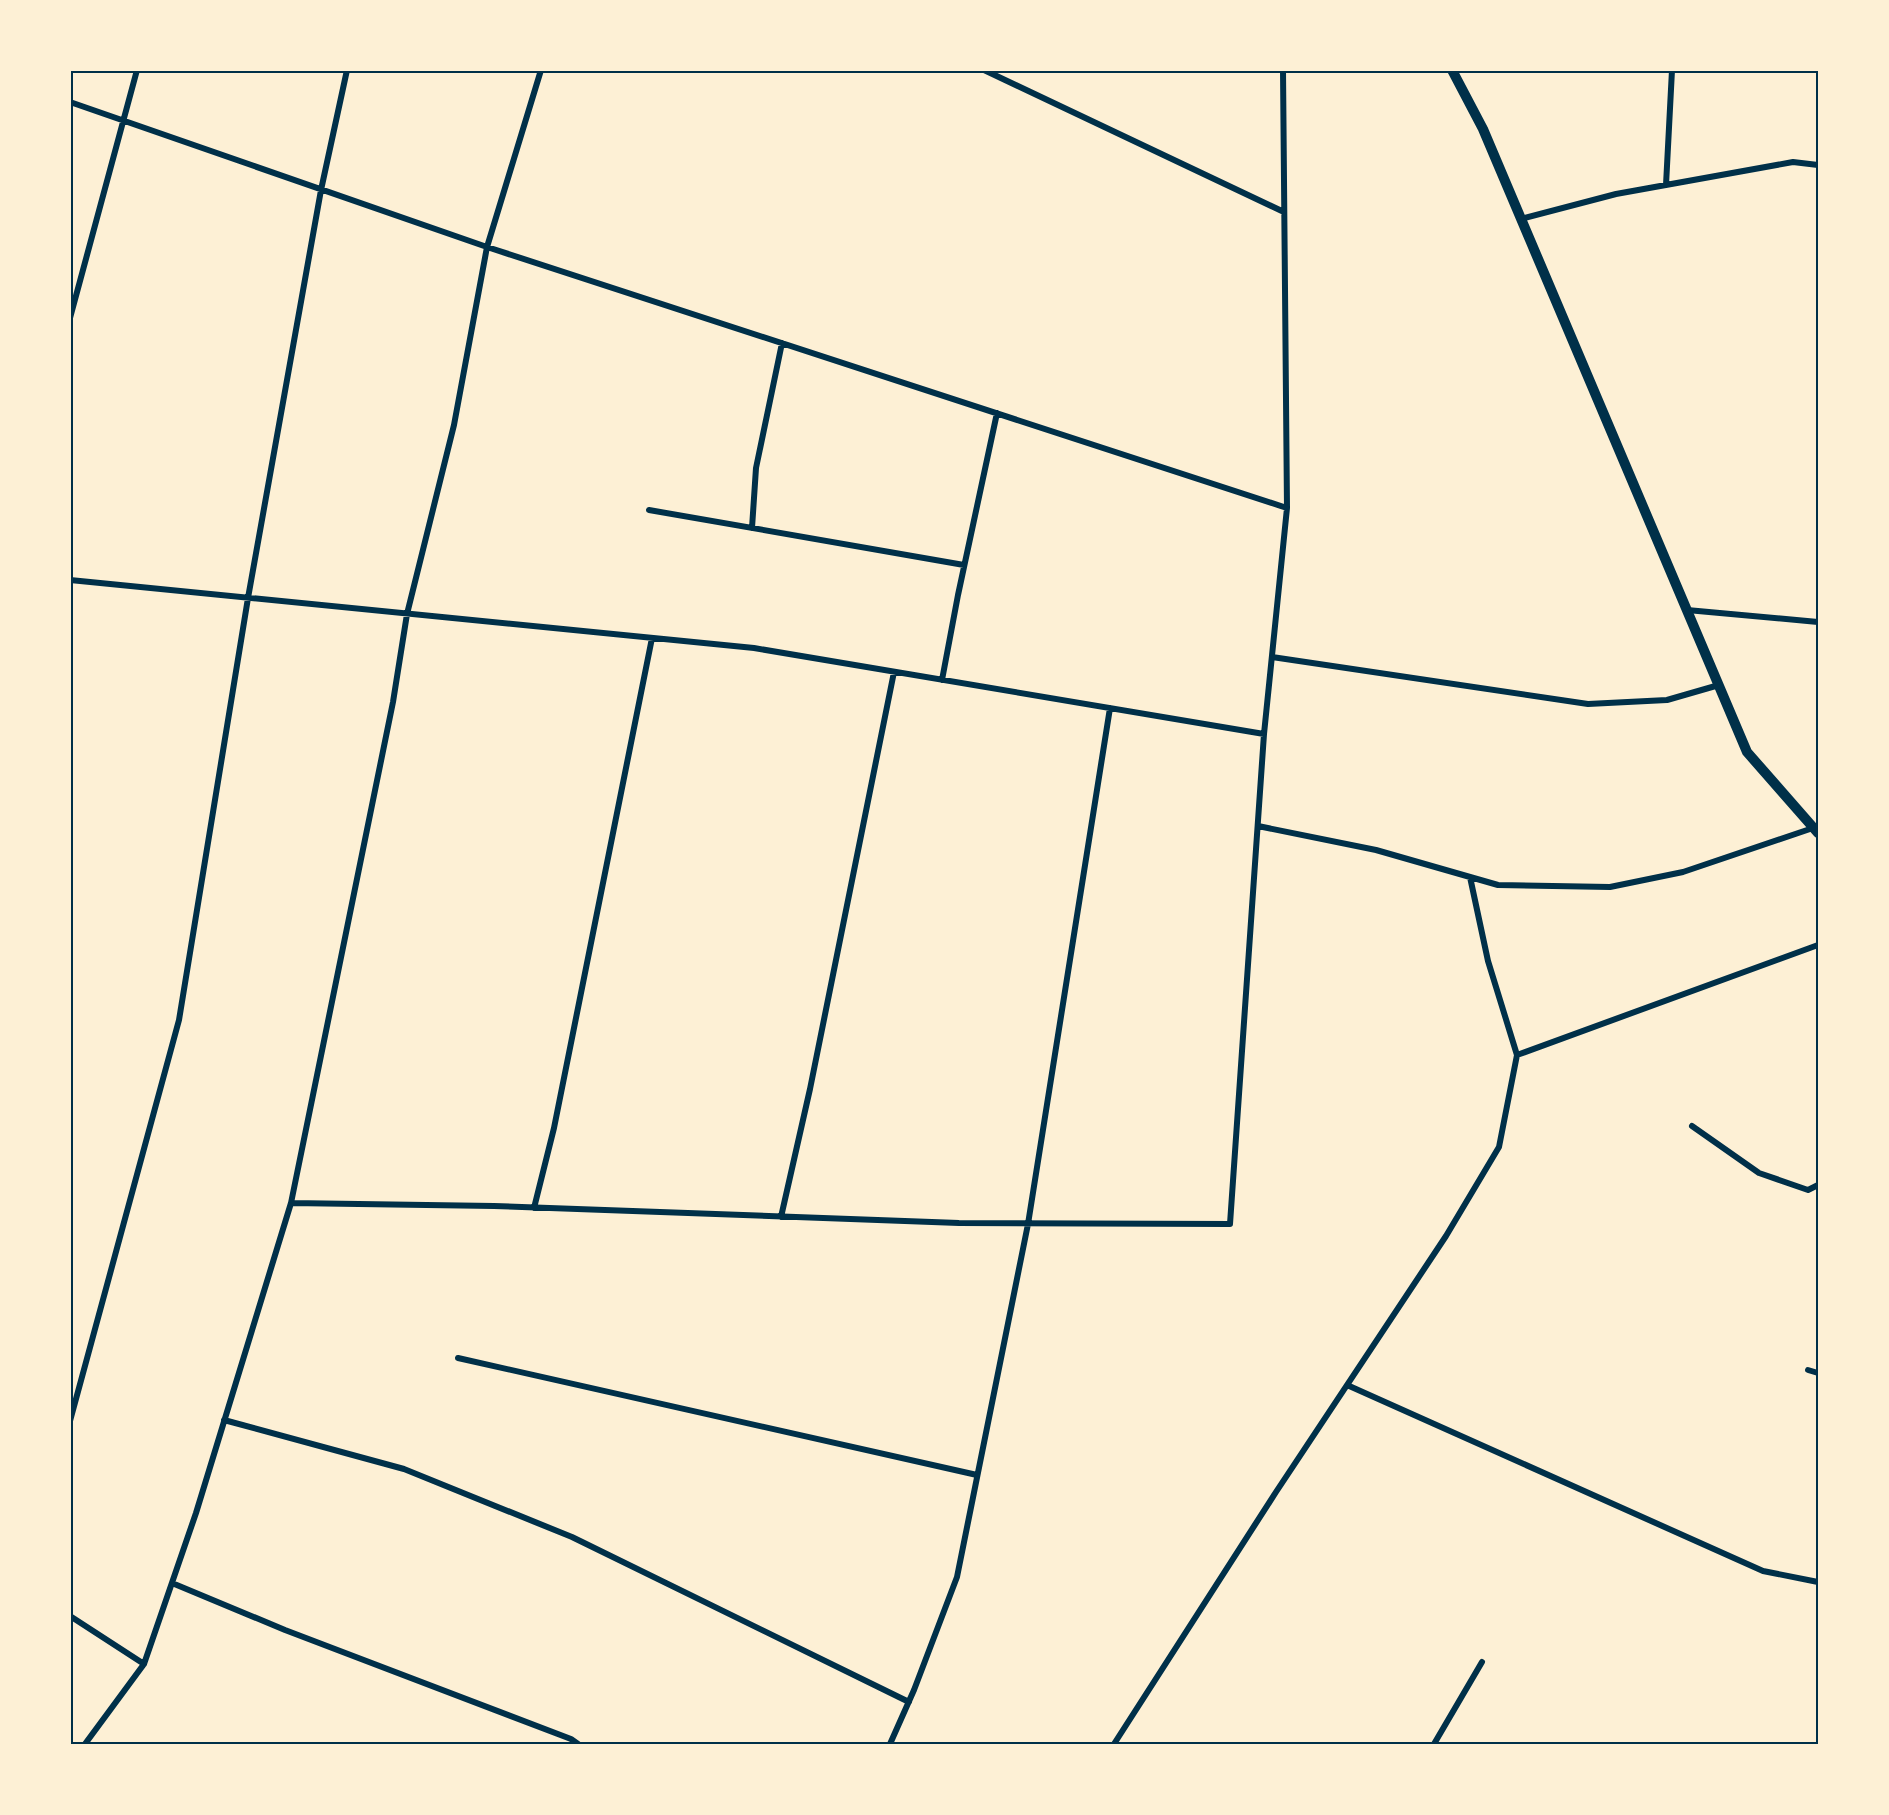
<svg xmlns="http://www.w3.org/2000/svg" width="1889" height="1815" font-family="Montserrat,sans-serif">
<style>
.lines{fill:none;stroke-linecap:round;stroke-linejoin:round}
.minor{stroke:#003049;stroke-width:6}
.tertiary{stroke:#003049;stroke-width:10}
.neatline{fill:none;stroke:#003049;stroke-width:2}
</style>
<rect width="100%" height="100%" fill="#fdf0d5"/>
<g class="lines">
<path class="minor" d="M984 70 1284 212
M70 102 487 247 1287 508
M1666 185 1672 70
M1521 219 1616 194 1793 162 1818 165
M70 318 137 70
M649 510 964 565
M752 528 756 468 782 343
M70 580 754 648 1264 734
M1687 610 1818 622
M1272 657 1588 704 1667 700 1719 685
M942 680 958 595 997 413
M1258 826 1376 850 1498 885 1610 887 1683 872 1813 828
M1517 1055 1818 945
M1692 1126 1759 1173 1808 1190 1818 1185
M291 1203 494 1206 959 1223 1230 1224 1264 734 1287 508 1283 70
M534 1208 554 1128 652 638
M781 1217 810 1089 894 672
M458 1358 977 1475
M1808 1370 1818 1373
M1347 1385 1763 1571 1818 1582
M224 1420 404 1469 572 1537 909 1702
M70 1421 179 1020 248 598 321 190 347 70
M172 1583 285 1630 571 1739 578 1744
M70 1616 144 1664
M85 1744 144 1664 196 1513 291 1203 393 702 407 614 454 425 487 247 541 70
M890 1744 914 1690 957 1577 1028 1224 1110 708
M1114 1744 1276 1492 1446 1236 1499 1147 1517 1055 1488 961 1470 877
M1434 1744 1482 1662"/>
<path class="tertiary" d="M1452 70 1483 129 1747 752 1818 833"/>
</g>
<rect width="1889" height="1815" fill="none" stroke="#fdf0d5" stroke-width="144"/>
<rect x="72" y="72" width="1745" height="1671" class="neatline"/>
</svg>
